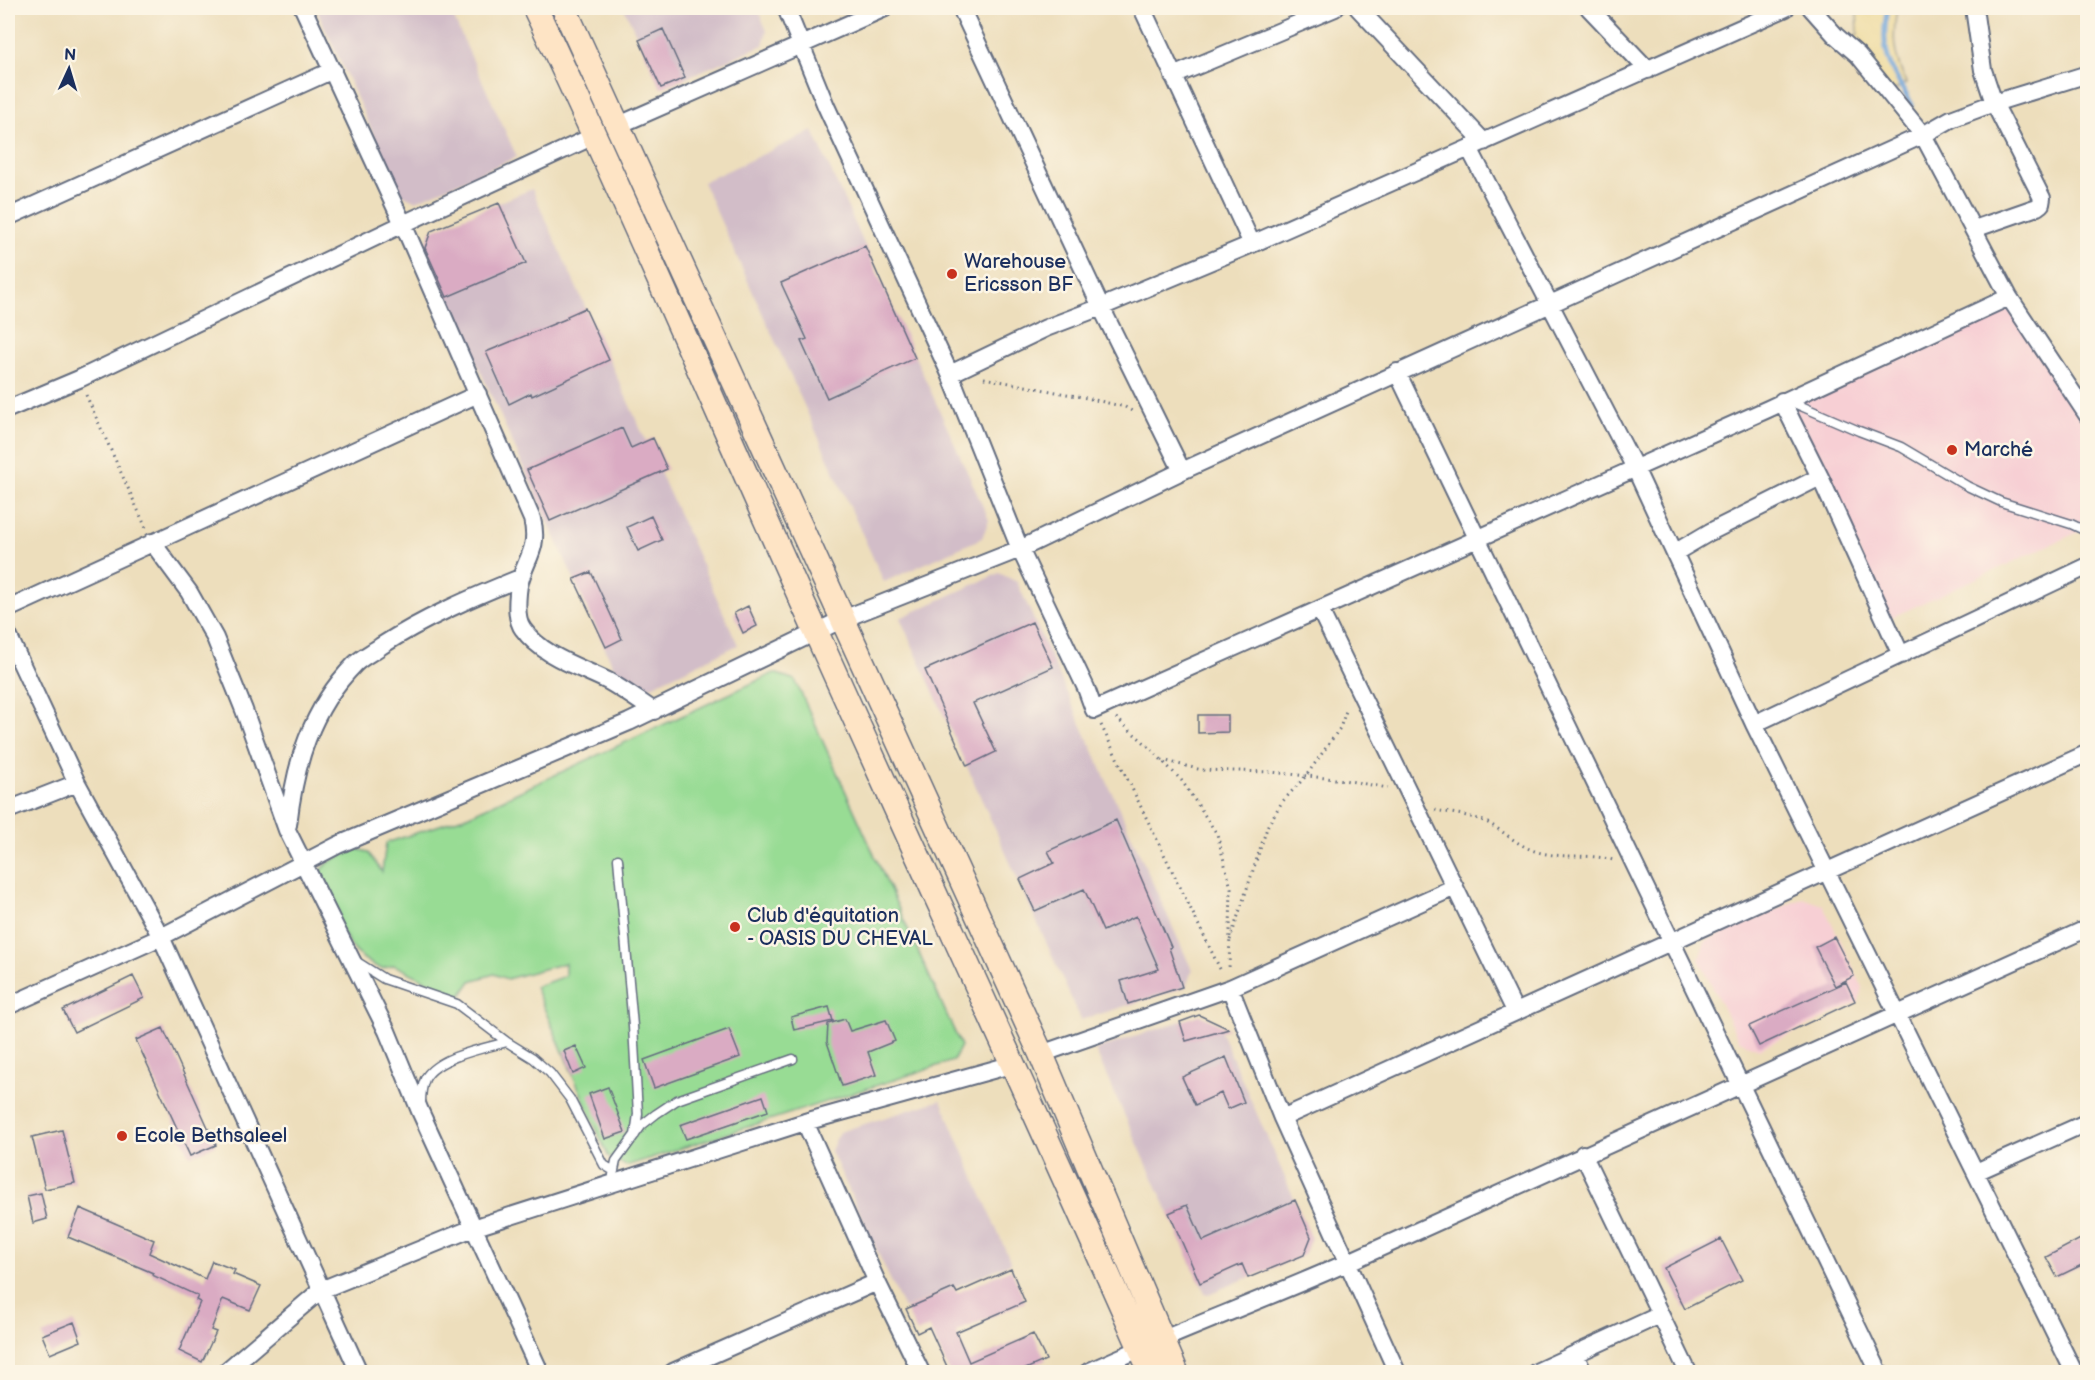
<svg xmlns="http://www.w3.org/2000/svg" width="2095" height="1380" font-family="'Balsamiq Sans',sans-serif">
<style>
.built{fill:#f7cfd4}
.industrial{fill:#d2bdc8}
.green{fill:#98dc94;stroke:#5a8679;stroke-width:1.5}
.sand{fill:#eeda9e;stroke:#84847e;stroke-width:1.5}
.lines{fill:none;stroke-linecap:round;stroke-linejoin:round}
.stream{stroke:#6ba2d9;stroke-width:5}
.building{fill:#daabc3}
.lane-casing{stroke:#646c7f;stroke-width:11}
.street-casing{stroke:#646c7f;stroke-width:20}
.secondary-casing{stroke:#646c7f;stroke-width:27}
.path{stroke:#646c7f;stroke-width:3;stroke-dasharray:1.5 4.5;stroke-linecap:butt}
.lane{stroke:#fff;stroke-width:8}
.street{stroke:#fff;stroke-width:16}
.secondary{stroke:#fee4c5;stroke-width:24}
.poi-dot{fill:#c8321e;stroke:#fcf5e5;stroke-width:2}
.labels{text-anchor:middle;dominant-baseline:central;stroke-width:5;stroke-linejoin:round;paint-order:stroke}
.poi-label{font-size:20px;fill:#1b2f5e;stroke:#fcf5e5;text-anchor:start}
</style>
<rect width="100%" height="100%" fill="#fcf5e5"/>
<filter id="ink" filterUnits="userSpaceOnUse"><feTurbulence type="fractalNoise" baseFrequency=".0167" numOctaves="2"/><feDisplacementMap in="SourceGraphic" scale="12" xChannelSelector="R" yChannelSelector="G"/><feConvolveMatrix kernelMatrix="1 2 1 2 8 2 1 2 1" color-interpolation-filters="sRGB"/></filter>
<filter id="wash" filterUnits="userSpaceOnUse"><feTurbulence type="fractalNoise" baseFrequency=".008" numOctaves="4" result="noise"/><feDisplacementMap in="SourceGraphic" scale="24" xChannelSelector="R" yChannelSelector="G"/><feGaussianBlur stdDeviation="1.35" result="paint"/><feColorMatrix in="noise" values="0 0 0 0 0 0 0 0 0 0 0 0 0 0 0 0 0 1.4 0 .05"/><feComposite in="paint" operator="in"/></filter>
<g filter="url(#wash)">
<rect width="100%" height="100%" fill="#eddebc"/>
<path class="built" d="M2016 299 2087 431V528L1890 618 1787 401Z
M1803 898 1823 905 1862 986 1859 1002 1759 1049 1739 1041 1699 959 1705 941Z"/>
<path class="industrial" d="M316 8H449L517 157 416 201 400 193Z
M624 8H757L767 31 763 45 661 88Z
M813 131 989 520 982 538 884 582 703 182Z
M532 189 738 645 641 691 622 686 425 248 431 231Z
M999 573 1017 582 1192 970 1186 987 1081 1020 900 618Z
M1199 1015 1217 1023 1311 1237 1304 1255 1206 1295 1095 1050Z
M941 1100 1011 1263 904 1309 831 1151 839 1132Z"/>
<path class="green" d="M774 673 795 680 961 1046 953 1061 626 1166 608 1156 535 987 565 976V963L507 979 494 974 471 981 460 997 394 965 382 969C369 964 357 955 349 943 341 930 316 884 322 870 328 859 346 854 357 849L368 852 382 872 386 843 467 816Z"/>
<path class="sand" d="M1857 8H1897C1892 39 1893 53 1906 83L1890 93 1842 41 1858 34Z"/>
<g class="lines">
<path class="stream" d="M1888 8C1878 50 1891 69 1912 105"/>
</g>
<g id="blocks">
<path class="building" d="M663 29 685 78 661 88 639 40Z
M499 203 526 263 447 297 425 248 431 231Z
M865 246 915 358 827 398 801 341 807 339 781 283Z
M585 308 609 360 532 396 531 393 509 404 486 352 568 318 567 316Z
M622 428 631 448 653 438 667 469 550 521 527 470Z
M651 516 662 540 638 551 627 527Z
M591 572 622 639 606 647 574 579Z
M748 606 757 626 743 633 734 613Z
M1032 622 1053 667 973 703 996 752 967 766 925 670Z
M1198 715H1228V732L1198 733Z
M1116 820 1171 947 1169 948 1182 987 1128 1004 1121 981 1159 969 1136 916 1103 931 1084 889 1035 911 1020 879 1054 863 1048 851Z
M1834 937 1854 976 1835 986 1815 947Z
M133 976 144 998 74 1032 63 1010Z
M1846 982 1855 1001 1759 1046 1749 1026Z
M829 1007 833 1021 794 1030 791 1017Z
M1199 1015 1229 1029 1186 1041 1180 1022Z
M845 1019 850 1031 886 1020 895 1041 868 1052 876 1075 842 1086 827 1042 828 1024Z
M163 1028 216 1145 190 1156 136 1040Z
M729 1029 740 1057 654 1088 644 1060Z
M576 1046 586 1068 573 1074 564 1051Z
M1226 1057 1244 1102 1228 1109 1221 1093 1195 1105 1182 1077Z
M608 1087 625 1132 605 1139 589 1094Z
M763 1096 768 1111 686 1139 680 1125Z
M62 1130 75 1183 45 1189 32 1137Z
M41 1193 47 1219 33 1223 27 1196Z
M1295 1200 1311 1237 1304 1255 1248 1278 1242 1264 1200 1283 1169 1213 1187 1205 1203 1241Z
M80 1208 154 1240 149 1253 205 1279 212 1261 235 1270 233 1274 261 1286 250 1310 223 1299 211 1330 216 1332 202 1362 179 1351 200 1302 196 1300 198 1296 152 1275 153 1273 68 1237Z
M2088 1235V1262L2057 1277 2046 1257Z
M1721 1239 1742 1280 1685 1309 1664 1268Z
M1011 1269 1025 1302 956 1332 969 1362 1033 1334 1046 1360 1019 1372H947L949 1371 929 1327 917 1333 906 1309 954 1288 957 1293Z
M74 1322 81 1341 50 1354 42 1335Z"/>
</g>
</g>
<g filter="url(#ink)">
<use href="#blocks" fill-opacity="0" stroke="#646c7f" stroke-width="1.5"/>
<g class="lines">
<defs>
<path id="lane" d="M1787 400 1859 431 1901 447 1967 486 2001 502 2071 524 2088 532
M618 859 633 1026 638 1114 635 1135
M357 962 384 979 457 1004 507 1042 533 1058 550 1073 570 1099 604 1165 614 1171
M421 1103C421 1095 422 1086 425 1079 436 1057 485 1048 507 1042
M613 1175 616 1161 642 1125 656 1114 677 1100 793 1059"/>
<path id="street" d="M303 8 403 224 532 519C541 553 520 563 518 593 517 604 516 620 523 629 542 656 580 667 608 681 624 690 639 701 654 711
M786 8 826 106 950 374 1020 549 1086 688 1094 710 1768 409 2009 297
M961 8 1101 307 1182 471
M1142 8 1252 244
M1358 8 1484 142
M1589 8 1648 70
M1811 8 1835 35 1858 55 1923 135 2009 297 2088 416
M1974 8 1983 70 1994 103 2042 198 2041 204 2037 207 1974 229
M1173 76 1335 8
M619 125 885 8
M1469 148 1635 468 1754 724 2074 1372
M8 217 333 70
M1397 372 1879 1372
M950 374 1046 328 1101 307 1252 244 1786 8
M1782 401 1820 477 1901 655
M8 409 79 379 403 224 596 135
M152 542 189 592 215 638 244 710 287 830 387 1031 420 1111 540 1372
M1676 552 1710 532 1820 477
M8 609 478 394
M1320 610 1515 1011
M8 635 77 783 161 937 359 1372
M1754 724 2088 566
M8 810 77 783
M288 825C295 764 310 710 355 664 362 657 373 652 381 646 424 618 473 597 520 578
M1230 988 1282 1118 1397 1372
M8 1006 161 937 338 845 629 722 843 619 1020 549 1182 471 1923 135 1951 119 1994 103 2088 74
M1041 1054 1230 988 1455 887
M1282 1118 2088 753
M805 1122 877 1282 921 1372
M1583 1154 1688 1372
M1976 1172 2088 1122
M1575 1354 1583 1372
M225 1372 321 1290 473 1228 805 1122 1014 1064
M673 1372 877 1282
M1088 1372C1174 1332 1264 1300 1351 1261 1596 1150 1841 1038 2088 928
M1536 1372 1660 1315"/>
<path id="secondary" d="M535 8C633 214 722 424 816 632 927 879 1042 1124 1151 1372
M564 8 1041 1054 1176 1372"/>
</defs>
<use href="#lane" class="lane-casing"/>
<use href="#street" class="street-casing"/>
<use href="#secondary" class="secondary-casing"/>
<path class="path" d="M984 378 1087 398 1125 407 1132 411
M86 395 146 528
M1116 718 1147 745 1182 781 1217 834 1231 888 1229 971
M1101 725 1222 973
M1162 760 1202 770 1271 772 1344 780 1388 788
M1435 810C1450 813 1467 815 1481 820 1502 828 1516 846 1538 852 1561 859 1587 853 1613 860
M1230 940 1268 825 1282 802 1306 776 1340 728 1347 708"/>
<use href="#lane" class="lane"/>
<use href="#street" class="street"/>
<use href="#secondary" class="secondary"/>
</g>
</g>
<g class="poi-dot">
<circle cx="952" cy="274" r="6"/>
<circle cx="1952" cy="450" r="6"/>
<circle cx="735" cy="927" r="6"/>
<circle cx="122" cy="1136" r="6"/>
</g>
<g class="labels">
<g class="poi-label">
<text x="964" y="262">Warehouse<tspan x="964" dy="23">Ericsson BF</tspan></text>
<text x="1964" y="450">Marché</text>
<text x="747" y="916">Club d'équitation<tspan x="747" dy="23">- OASIS DU CHEVAL</tspan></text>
<text x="134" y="1136">Ecole Bethsaleel</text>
</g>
</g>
<rect width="2095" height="1380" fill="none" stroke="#fcf5e5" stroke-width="30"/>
<g transform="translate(69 69) rotate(4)" stroke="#fcf5e5" stroke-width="4.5" paint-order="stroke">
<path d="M0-4.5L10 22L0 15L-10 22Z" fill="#1b2f5e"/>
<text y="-9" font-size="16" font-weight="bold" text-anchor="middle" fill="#1b2f5e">N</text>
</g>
</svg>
